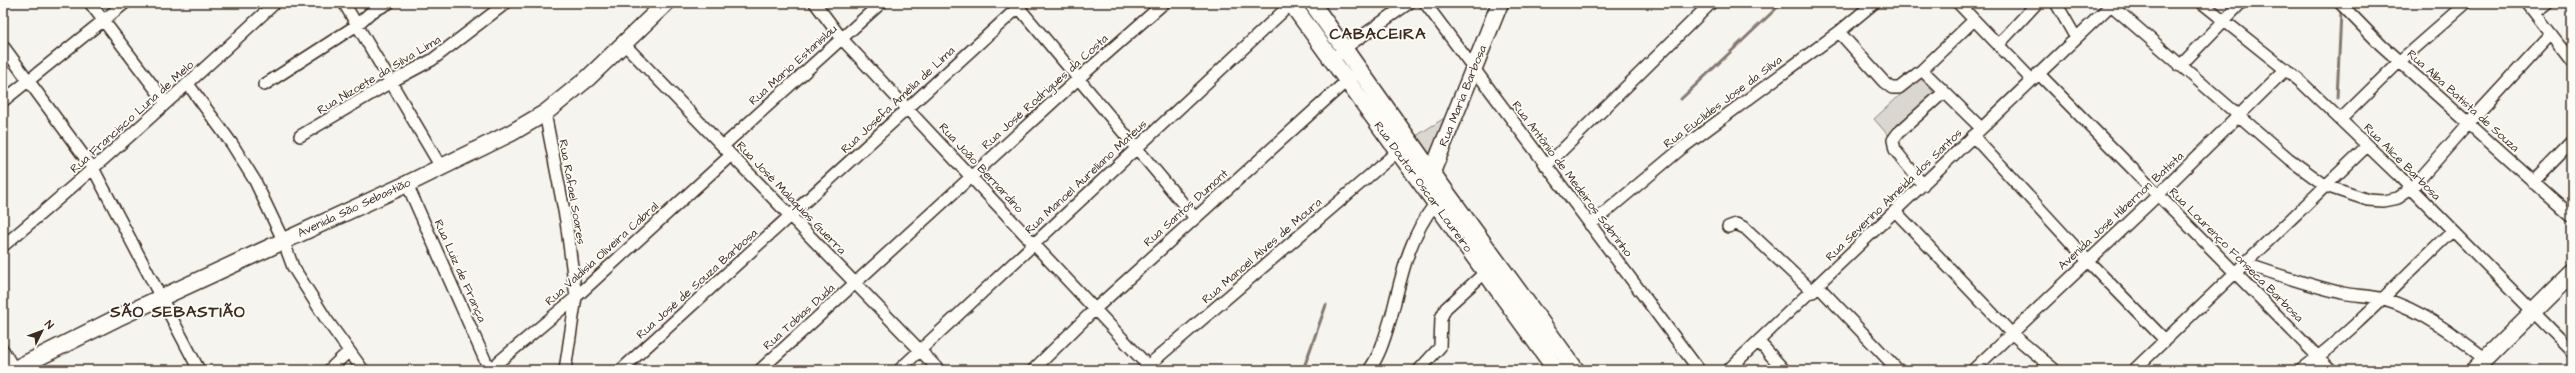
<svg xmlns="http://www.w3.org/2000/svg" width="2575" height="373" font-family="'Architects Daughter',sans-serif">
<style>
.green{fill:#dad6d0;stroke:#8a8077}
.lines{fill:none;stroke-linecap:round;stroke-linejoin:round}
.stream{stroke:#84786e;stroke-width:3}
.street-casing{stroke:#3b2a1e;stroke-width:14}
.secondary-casing{stroke:#3b2a1e;stroke-width:19}
.street{stroke:#fdfcf7;stroke-width:11}
.secondary{stroke:#fdfcf7;stroke-width:16}
.labels{text-anchor:middle;dominant-baseline:central;stroke-width:3.5;stroke-linejoin:round;paint-order:stroke}
.street-label{font-size:12px;fill:#3b2a1e;stroke:#fdfcf7}
.district-label{font-size:16px;font-weight:bold;letter-spacing:1px;fill:#3b2a1e;stroke:#fdfcf7}
</style>
<rect width="100%" height="100%" fill="#f5f4ee"/>
<filter id="ink" filterUnits="userSpaceOnUse"><feTurbulence type="fractalNoise" baseFrequency=".025" numOctaves="2"/><feDisplacementMap in="SourceGraphic" scale="8" xChannelSelector="R" yChannelSelector="G"/><feConvolveMatrix kernelMatrix="1 2 1 2 8 2 1 2 1" color-interpolation-filters="sRGB"/></filter>
<g filter="url(#ink)">
<path class="green" d="M1920 77 1934 93 1888 135 1874 119Z
M1449 115 1431 162 1413 138Z"/>
<g class="lines">
<path class="stream" d="M2337 98 2341 12
M1681 99 1782 3
M1303 370 1326 305"/>
<defs>
<path id="street" d="M90 3 166 103
M344 3 441 167
M815 3 842 39 1147 365
M1015 3 1195 218
M1425 3 1699 370
M1958 3 2031 79
M2056 3 2076 38
M2202 3 2301 82 2399 176 2572 351
M2340 3 2381 45 2572 216
M2527 3 2572 61
M2111 5 2289 159 2326 186 2368 200 2383 201 2398 198 2411 189 2468 124 2551 34
M2535 13 2548 3
M1839 32 1884 82 1892 88H1899L1922 70 1974 20
M624 44 939 370
M1998 45 2037 3
M3 46 94 170 199 370
M1333 60 1345 48 1409 3
M2180 66 2241 3
M1922 70 1981 128
M2038 73 2331 370
M188 84 232 144 255 181 283 240 293 267 326 319 363 370
M264 85 357 25 370 13 389 3
M3 101 125 3
M545 113 566 221 576 297 565 370
M2341 119 2400 61 2466 3
M300 136 391 82 432 60 506 3
M1973 136 2087 260 2165 340
M723 146 881 3
M1546 166 1711 3
M2533 182 2572 142
M407 184 489 369
M1923 185 1895 150 1893 140 1898 133 1944 92
M1896 212 2011 333 2055 370
M1590 225 1682 148 1839 32 1874 3
M1728 227 1736 224 1745 228 1813 292
M3 246C96 168 186 86 275 3
M2246 264C2278 275 2309 285 2342 293 2356 296 2371 295 2384 299 2420 309 2456 336 2486 359
M1818 286 1898 370
M1759 342 1784 370
M3 350 14 369
M329 370 348 352
M489 370 576 297 731 155
M621 370 1023 3
M760 370 1078 79 1164 3
M899 370 1292 3
M1033 370 1095 309 1352 76
M1143 370 1398 151
M1369 370C1381 354 1386 333 1392 314 1402 274 1409 237 1435 204
M1419 370 1440 347 1441 318 1446 308 1490 268
M1728 370 2113 3
M1973 370 2158 195 2286 69
M2134 370 2367 146
M2301 370C2356 329 2402 278 2452 231"/>
<path id="secondary" d="M1291 3 1556 370
M1312 3 1433 174 1576 370
M1428 182 1500 3
M13 370 117 318 407 184 511 133 545 113 588 78 666 3
M2474 370 2572 273"/>
</defs>
<use href="#street" class="street-casing"/>
<use href="#secondary" class="secondary-casing"/>
<use href="#street" class="street"/>
<use href="#secondary" class="secondary"/>
</g>
</g>
<g class="labels">
<g class="street-label">
<text transform="translate(793 65) rotate(-42)">Rua Mario Estanislau</text>
<text transform="translate(379 75) rotate(-31)">Rua Nizoete da Silva Lima</text>
<text transform="translate(1045 92) rotate(-42)">Rua José Rodrigues da Costa</text>
<text transform="translate(1463 96) rotate(-68)">Rua Maria Barbosa</text>
<text transform="translate(898 100) rotate(-43)">Rua Josefa Amélia de Lima</text>
<text transform="translate(2463 101) rotate(42)">Rua Alba Batista de Souza</text>
<text transform="translate(1723 102) rotate(-37)">Rua Euclides Jose da Silva</text>
<text transform="translate(132 117) rotate(-42)">Rua Francisco Luna de Melo</text>
<text transform="translate(2402 162) rotate(45)">Rua Alice Barbosa</text>
<text transform="translate(981 168) rotate(47)">Rua João Bernardino</text>
<text transform="translate(1086 177) rotate(-43)">Rua Manoel Aureliano Mateus</text>
<text transform="translate(1572 179) rotate(53)">Rua Antônio de Medeiros Sobrinho</text>
<text transform="translate(1423 187) rotate(54)">Rua Doutor Oscar Loureiro</text>
<text transform="translate(572 192) rotate(80)">Rua Rafael Soares</text>
<text transform="translate(1894 195) rotate(-44)">Rua Severino Almeida dos Santos</text>
<text transform="translate(791 198) rotate(46)">Rua José Malaquias Guerra</text>
<text transform="translate(354 208) rotate(-25)">Avenida São Sebastião</text>
<text transform="translate(1186 208) rotate(-42)">Rua Santos Dumont</text>
<text transform="translate(2121 211) rotate(-43)">Avenida José Hibernon Batista</text>
<text transform="translate(1262 251) rotate(-41)">Rua Manoel Alves de Moura</text>
<text transform="translate(602 254) rotate(-42)">Rua Valdisia Oliveira Cabral</text>
<text transform="translate(2236 255) rotate(45)">Rua Lourenço Fonseca Barbosa</text>
<text transform="translate(460 271) rotate(66)">Rua Luiz de França</text>
<text transform="translate(697 284) rotate(-42)">Rua José de Souza Barbosa</text>
<text transform="translate(799 317) rotate(-42)">Rua Tobias Duda</text>
</g>
<g class="district-label">
<text x="1378" y="34">CABACEIRA</text>
<text x="178" y="312">SÃO SEBASTIÃO</text>
</g>
</g>
<rect width="2575" height="373" fill="none" stroke="#fdfcf7" stroke-width="16"/>
<rect x="8" y="8" width="2559" height="357" fill="none" stroke="#3b2a1e" stroke-width="1.5" filter="url(#ink)"/>
<g transform="translate(42 331) rotate(48)" stroke="#fdfcf7" stroke-width="3" paint-order="stroke">
<path d="M0-3L7 15L0 10L-7 15Z" fill="#3b2a1e"/>
<text y="-6" font-size="11" font-weight="bold" text-anchor="middle" fill="#3b2a1e">N</text>
</g>
</svg>
